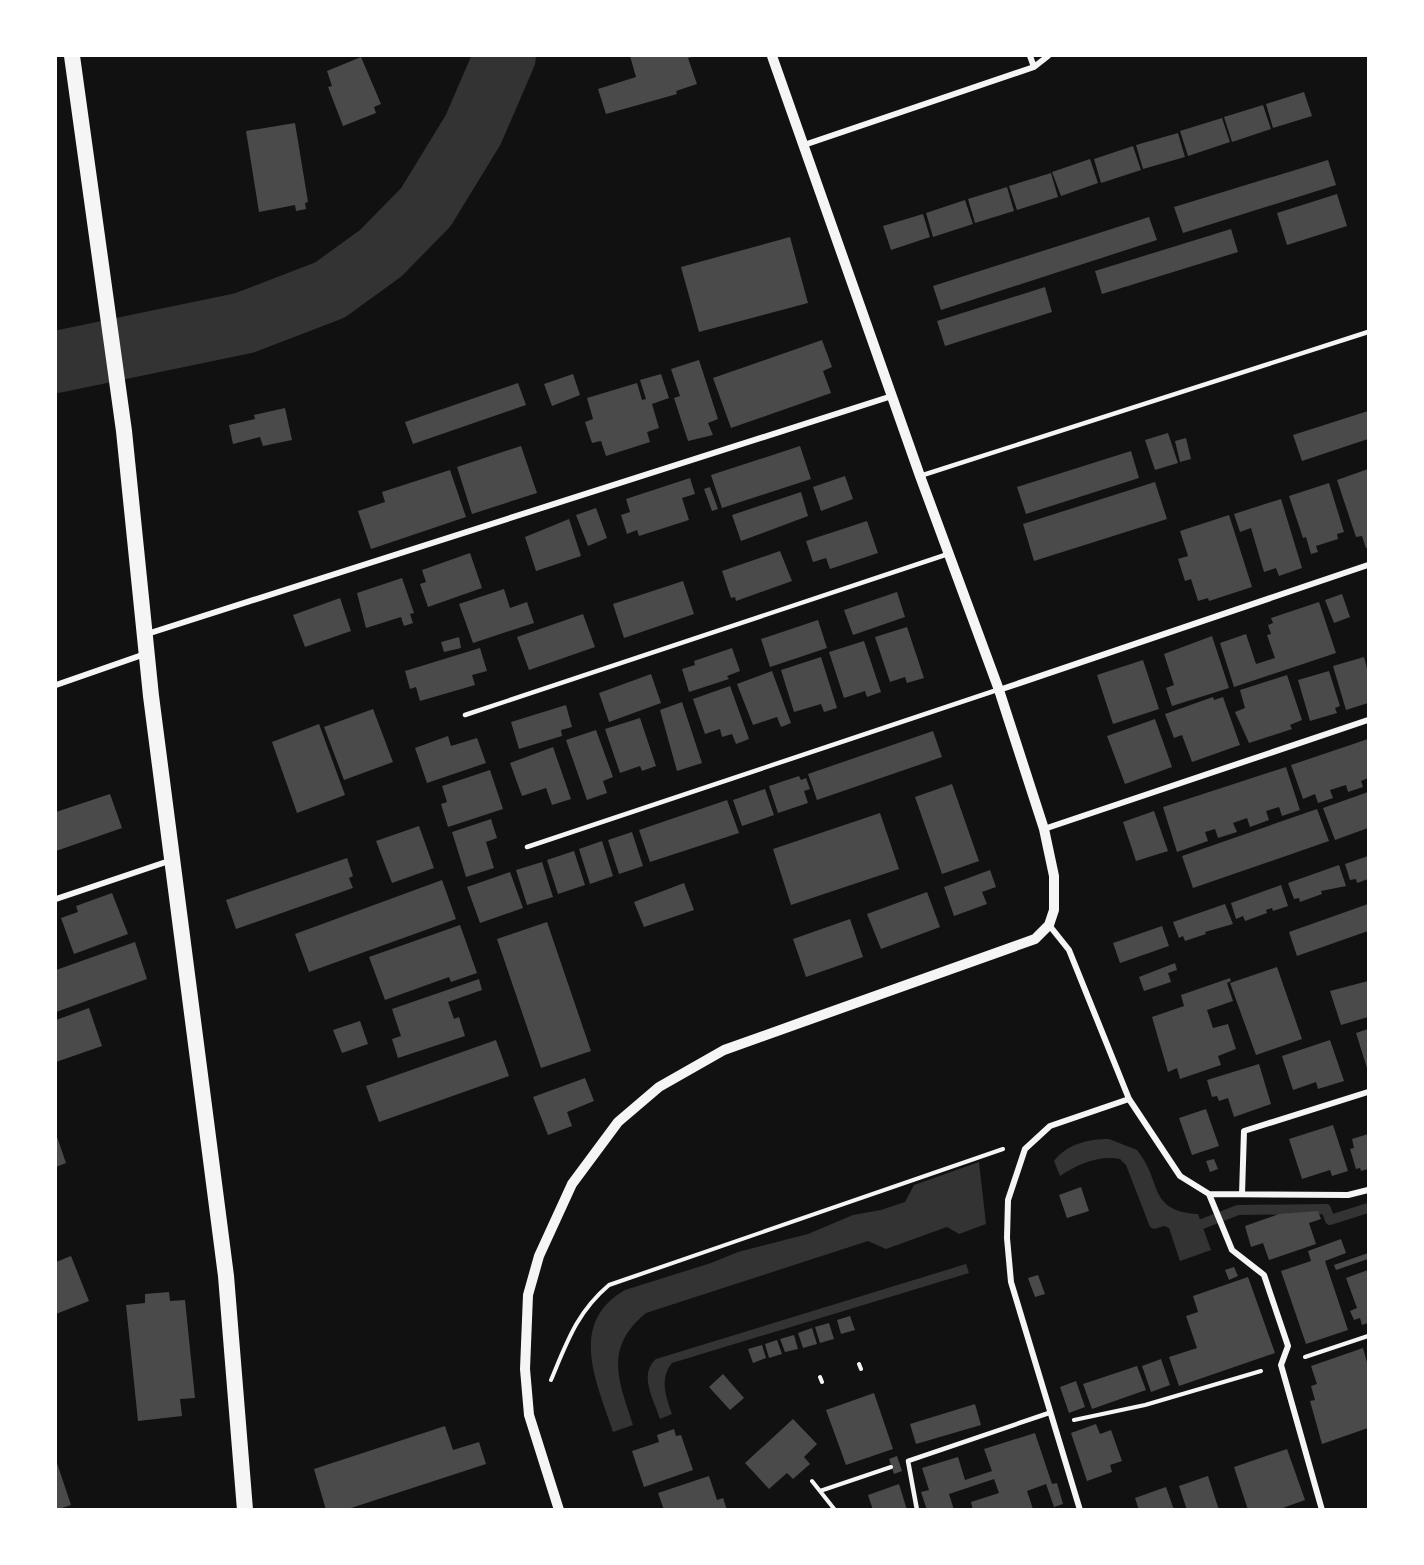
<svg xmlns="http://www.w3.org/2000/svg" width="1424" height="1565" font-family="'Varela Round',sans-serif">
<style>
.water{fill:#333}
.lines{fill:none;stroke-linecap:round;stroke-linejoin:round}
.stream{stroke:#333;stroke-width:10}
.river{stroke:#333;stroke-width:62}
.building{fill:#4a4a4a}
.path{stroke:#f5f5f5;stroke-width:4}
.service{stroke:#f5f5f5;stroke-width:4.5}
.minor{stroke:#f5f5f5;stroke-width:6}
.tertiary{stroke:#f5f5f5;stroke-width:10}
.trunk{stroke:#f5f5f5;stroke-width:16}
</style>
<rect width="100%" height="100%" fill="#111"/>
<path class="water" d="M1109 1139 1137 1150C1163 1182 1147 1211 1198 1214L1211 1250 1180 1261 1169 1228 1164 1226 1154 1229 1150 1227 1126 1165 1120 1159C1099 1155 1078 1164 1060 1176L1054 1161C1067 1144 1088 1139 1109 1139Z
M979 1162 986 1224 959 1234 947 1227 886 1249 868 1241 646 1313C603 1348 619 1382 633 1425L613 1432C597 1383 567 1323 625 1290L711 1263 738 1252 808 1234 853 1215 881 1210 905 1202 914 1185Z
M966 1264 969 1273 672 1363C659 1379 666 1397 672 1414L660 1419C654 1400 638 1375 656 1359Z"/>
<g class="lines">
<path class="stream" d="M1202 1224 1238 1210 1326 1209 1330 1220 1368 1208"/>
<path class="river" d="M56 362 244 323 330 290 381 253 426 207 473 130 505 56"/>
</g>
<path class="building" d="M630 56H696L688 58 697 84 676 91 677 94 606 114 598 89 636 77Z
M361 57 381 104 374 107 376 113 343 126 328 87 332 86 327 71Z
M1304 92 1312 116 1273 128 1266 104Z
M1263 105 1271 129 1232 142 1224 117Z
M1222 118 1230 142 1188 156 1180 131Z
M295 123 308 202 305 203 306 209 296 211 295 205 259 212 246 131Z
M1178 133 1185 157 1143 169 1136 145Z
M1133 146 1141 170 1101 183 1094 159Z
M1090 159 1098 183 1061 196 1052 172Z
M1328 160 1336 185 1183 233 1174 207Z
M1051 173 1058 197 1017 210 1009 186Z
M1007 187 1014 211 975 223 968 199Z
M1337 194 1347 226 1287 245 1277 213Z
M965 200 973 224 933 237 926 213Z
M923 214 930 237 891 250 883 226Z
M1149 217 1157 240 941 310 933 286Z
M1231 229 1238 252 1102 294 1095 271Z
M790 237 808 303 699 332 681 267Z
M1045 287 1052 312 945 346 937 321Z
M822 340 832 367 823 371 831 393 731 428 713 378Z
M699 360 718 419 708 423 713 435 688 441 674 398 680 396 671 369Z
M573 374 580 395 552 406 544 384Z
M661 374 669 398 652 404 659 428 647 432 650 442 606 456 601 441 592 443 585 422 593 419 587 398 637 383 642 400 646 399 640 380Z
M518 383 526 405 413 444 405 422Z
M285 408 292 440 263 446 260 437 233 444 229 425 255 419 254 415Z
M1368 411V439L1302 461 1293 435Z
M1168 433 1178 463 1155 470 1145 440Z
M1186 438 1191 459 1180 462 1175 441Z
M521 446 537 493 472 514 457 467Z
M800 446 811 479 722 508 711 475Z
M1131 451 1139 478 1026 514 1017 487Z
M1368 469V548H1366L1362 536 1356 537 1337 480Z
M450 470 466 517 371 549 358 511 385 502 382 492Z
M845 476 853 499 821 511 813 487Z
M690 478 695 494 682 498 689 520 639 536 637 530 627 534 621 515 630 512 626 499Z
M1155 482 1167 519 1034 561 1023 524Z
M1329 483 1344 532 1337 534 1338 539 1316 546 1318 552 1311 554 1306 537 1303 538 1289 496Z
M710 487 718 509 712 511 704 489Z
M801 492 808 516 741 541 732 515Z
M1281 499 1302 568 1279 576 1276 568 1264 572 1251 528 1240 532 1234 514Z
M596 508 607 538 588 546 576 515Z
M1229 515 1252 587 1209 601 1208 598 1198 601 1191 579 1185 581 1178 559 1188 556 1180 531Z
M569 519 581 556 536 571 525 537Z
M867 521 878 553 830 569 826 558 813 562 806 541Z
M780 551 792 581 736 601 735 597 731 598 722 571Z
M470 553 482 588 428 607 420 584 426 582 422 570Z
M402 578 414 613 410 614 413 623 404 626 401 617 366 628 357 593Z
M683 581 694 614 624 638 613 604Z
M504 589 510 608 527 602 534 623 473 643 459 604Z
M897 592 905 617 853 635 844 610Z
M1342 594 1350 617 1334 623 1325 600Z
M340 598 351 631 305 647 293 615Z
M1319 602 1336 653 1234 687 1220 643 1246 634 1256 664 1275 658 1267 635 1271 634 1268 625 1273 623 1271 618Z
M583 614 595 647 529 670 517 637Z
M818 620 827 648 770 667 761 639Z
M907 627 924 678 907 683 905 677 890 682 875 637Z
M1212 636 1229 688 1172 706 1166 688 1174 685 1164 654Z
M459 637 461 648 444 652 441 642Z
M864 641 881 692 867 697 865 691 844 698 829 652Z
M480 648 487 671 472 675 475 685 420 701 416 687 410 689 405 671Z
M732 648 740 671 727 676 729 679 689 692 682 669 695 665 694 661Z
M821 657 837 708 824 712 821 704 794 712 781 670Z
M1364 657 1368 672V703L1346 710 1333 666Z
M1143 660 1159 709 1113 724 1097 675Z
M772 671 791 723 781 727 777 717 753 725 737 684Z
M1329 671 1340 706 1335 708 1337 713 1310 721 1298 680Z
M651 674 661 703 609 722 599 693Z
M1287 675 1302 720 1290 725 1292 729 1249 743 1235 712 1245 708 1240 690Z
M730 686 749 739 736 744 732 734 722 737 720 729 705 734 693 699Z
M1213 697 1214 700 1223 697 1240 745 1192 762 1182 735 1174 738 1165 714Z
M682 702 702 763 677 771 660 710Z
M566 705 572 727 561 730 562 736 519 749 511 722Z
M373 709 393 762 344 780 324 727Z
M640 718 656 766 642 771 640 766 620 773 605 729Z
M1155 719 1172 767 1125 784 1107 736Z
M319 724 345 795 297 813 272 742Z
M596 730 613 777 603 781 607 793 587 800 566 740Z
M933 731 942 757 817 800 808 774Z
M448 736 451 746 477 738 486 763 427 783 415 748Z
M1368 739V778L1361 781 1363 787 1348 792 1346 785 1330 790 1333 798 1318 803 1315 794 1303 799 1291 765Z
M553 747 571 799 552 805 546 788 522 796 510 763Z
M1286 767 1300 810 1282 816 1279 807 1266 811 1269 820 1250 827 1247 818 1233 823 1237 832 1218 838 1215 829 1205 832 1208 841 1177 852 1163 807Z
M490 770 503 809 448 827 441 804 447 802 442 786Z
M799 776 801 780 806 778 810 789 804 791 808 803 778 813 769 786Z
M952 784 979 861 942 874 915 797Z
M765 789 774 815 742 826 733 800Z
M1368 792V828L1335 840 1323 808Z
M110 794 122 828 56 851V812Z
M727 800 739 833 650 862 639 830Z
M1317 809 1329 841 1193 888 1182 856Z
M1154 811 1168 851 1136 861 1123 822Z
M880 813 899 869 791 905 773 849Z
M491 819 497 838 486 842 494 868 466 877 452 832Z
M419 826 434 868 392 883 376 841Z
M632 832 643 866 619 874 608 840Z
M602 841 613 876 590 884 579 849Z
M574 851 585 885 558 894 547 860Z
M1368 856V879L1357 883 1356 879 1350 880 1345 864Z
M347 858 353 876 349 878 353 888 236 929 226 900Z
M542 862 553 897 527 905 516 870Z
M1339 865 1346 886 1321 891 1322 894 1300 902 1299 898 1294 899 1288 883Z
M990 870 996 887 982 892 987 904 954 916 944 887Z
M510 872 523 908 480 923 467 887Z
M442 880 456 919 309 972 295 934Z
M684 883 694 910 644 927 634 902Z
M1281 885 1288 906 1273 911 1272 908 1266 910 1267 913 1245 921 1243 916 1236 919 1231 903Z
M927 892 940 927 881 949 867 914Z
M112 893 128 934 74 954 61 918 78 912 76 906Z
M1225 904 1233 924 1205 932 1206 934 1185 941 1183 936 1179 938 1173 922Z
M1368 904V931L1297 956 1289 932Z
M850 919 863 957 806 977 793 939Z
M547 922 591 1051 541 1068 497 939Z
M460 925 477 973 451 982 449 977 385 1000 369 957Z
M1162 926 1169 946 1120 963 1113 943Z
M135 942 147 979 56 1012V970Z
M1175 963 1177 970 1168 973 1171 982 1144 991 1139 977Z
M1277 967 1302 1039 1256 1055 1230 983Z
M1230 978 1231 981 1227 983 1233 1001 1207 1010 1213 1028 1228 1024 1236 1049 1218 1056 1221 1065 1180 1079 1177 1068 1168 1072 1152 1017 1184 1006 1181 995Z
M479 979 482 990 448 1002 454 1019 459 1017 465 1036 398 1058 392 1039 401 1036 392 1009Z
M1368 981V1017L1341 1025 1330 991Z
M89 1008 102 1046 56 1062V1020Z
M360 1021 368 1044 342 1053 333 1030Z
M1368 1029V1067L1367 1068 1356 1033Z
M496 1040 509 1076 379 1122 366 1086Z
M1330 1040 1344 1081 1318 1089 1316 1082 1293 1090 1282 1056Z
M1259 1064 1271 1104 1234 1117 1228 1098 1219 1101 1217 1096 1212 1097 1207 1080Z
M585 1078 594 1101 567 1112 572 1126 548 1135 533 1097Z
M1206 1109 1219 1146 1192 1155 1179 1118Z
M1333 1125 1348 1171 1332 1176 1330 1170 1302 1179 1289 1139Z
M56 1134 66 1163 56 1167Z
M1368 1134V1169L1361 1171 1360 1168 1356 1169 1350 1149 1354 1148 1352 1139Z
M1214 1159 1218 1169 1210 1172 1206 1161Z
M1081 1187 1089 1211 1067 1218 1059 1195Z
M1318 1211 1321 1219 1309 1223 1316 1244 1269 1260 1263 1243 1251 1247 1245 1226 1279 1214Z
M1341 1239 1346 1253 1325 1261 1348 1330 1306 1344 1281 1271 1311 1261 1308 1251Z
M1368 1253V1259L1336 1270 1334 1265Z
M71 1256 89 1301 56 1314V1262Z
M1234 1267 1238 1276 1229 1280 1225 1270Z
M1368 1270V1323L1362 1325 1360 1318 1354 1320 1350 1311 1357 1308 1346 1278Z
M1038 1275 1045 1294 1035 1297 1028 1278Z
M1248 1277 1275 1353 1179 1386 1169 1357 1197 1348 1186 1316 1198 1312 1193 1296Z
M169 1292 170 1301 185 1300 195 1398 180 1399 182 1416 138 1421 126 1305 145 1303V1294Z
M850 1316 855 1330 841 1334 837 1320Z
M829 1323 834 1339 820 1343 815 1327Z
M812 1328 817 1344 803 1348 798 1333Z
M794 1335 798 1349 785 1352 780 1339Z
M777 1340 782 1354 769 1358 765 1344Z
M762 1345 766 1358 753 1363 748 1349Z
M1363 1348 1368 1366V1428L1322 1444 1310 1401 1315 1400 1311 1386 1317 1384 1311 1366Z
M1161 1359 1170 1385 1151 1392 1142 1366Z
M1137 1366 1146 1390 1092 1409 1083 1384Z
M723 1374 744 1398 730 1410 709 1387Z
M1076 1381 1085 1407 1069 1413 1060 1387Z
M874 1393 893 1449 846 1465 826 1410Z
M975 1404 981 1425 916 1444 910 1424Z
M793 1419 817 1444 804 1457 810 1464 793 1479 787 1473 769 1489 745 1463Z
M1096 1424 1100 1434 1111 1430 1122 1461 1110 1465 1112 1472 1087 1481 1071 1433Z
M445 1426 453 1450 479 1442 486 1464 345 1510H326L314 1469Z
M674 1429 676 1436 681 1435 693 1470 644 1487 632 1451 659 1442 657 1435Z
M1035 1433 1052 1484 1057 1483 1063 1504 1054 1507 1046 1484 1027 1491 1033 1509 973 1510 971 1502 999 1493 994 1479 949 1494 954 1510H927L921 1492 929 1490 922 1468 958 1457 965 1480 992 1471 984 1449Z
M1287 1449 1305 1500 1277 1510H1248L1234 1467Z
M897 1456 902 1471 894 1474 889 1459Z
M56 1460 71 1505 56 1510Z
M709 1476 717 1500 723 1498 727 1510H664L658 1493Z
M1208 1476 1219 1510H1187L1179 1486Z
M899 1484 907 1510H873L868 1495Z
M1166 1487 1174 1510H1139L1135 1498Z"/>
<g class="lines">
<path class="path" d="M1305 1357 1368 1336
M859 1364 861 1369
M820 1377 822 1382
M551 1380C567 1342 577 1312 609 1285L1003 1149
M1074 1420 1145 1405 1261 1371
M812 1481 835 1510
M820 1491 891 1467"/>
<path class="service" d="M920 476 1368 332
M465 715 948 554
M527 847 997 690
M917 1510 908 1461 1049 1413"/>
<path class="minor" d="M1030 56 1034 67
M804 145 1034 67 1048 56
M147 634 892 396
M56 685 145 654
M999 690 1368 565
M1044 829 1368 720
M56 899 172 860
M1049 925 1069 950 1129 1099 1180 1176 1209 1194 1348 1195 1368 1190
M1209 1194 1232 1250 1264 1275 1288 1346 1281 1365 1322 1510
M1242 1194 1244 1131 1368 1092
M1080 1510 1011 1282 1007 1238 1008 1200 1025 1149 1050 1126 1129 1099"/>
<path class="tertiary" d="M559 1510 529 1415 525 1369 528 1295 539 1256 572 1184 618 1122 659 1087 724 1050 1035 939 1049 925 1054 910V876L1044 829 999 690 920 476 772 56"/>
<path class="trunk" d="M72 56 124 431 151 696 226 1276 245 1510"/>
</g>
<rect width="1424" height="1565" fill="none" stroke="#ffffff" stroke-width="114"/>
</svg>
